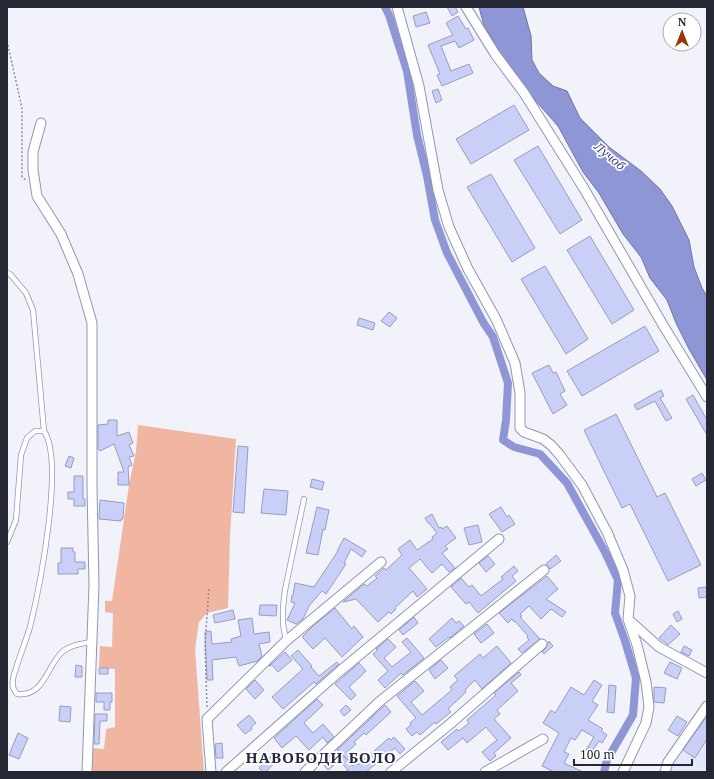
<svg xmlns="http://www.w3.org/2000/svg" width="714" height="779" font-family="'Noto Serif',serif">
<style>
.built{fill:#e5e8fa}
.green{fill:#f0b6a2}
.water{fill:#8e96d5;stroke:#6e75a5}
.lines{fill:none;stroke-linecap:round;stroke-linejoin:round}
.canal{stroke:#8e96d5;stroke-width:8}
.building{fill:#c9cff7;stroke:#989dbf}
.lane-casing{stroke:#9196b7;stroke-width:6}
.street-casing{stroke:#9196b7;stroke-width:11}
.path{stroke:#8f919b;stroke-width:1.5;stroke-dasharray:2 2;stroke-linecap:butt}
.lane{stroke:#fff;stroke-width:4.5}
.street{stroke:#fff;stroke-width:9}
.labels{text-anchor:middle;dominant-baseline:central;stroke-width:3.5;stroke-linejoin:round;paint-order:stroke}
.water-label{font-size:12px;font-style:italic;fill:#3c3f89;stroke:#fff}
.district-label{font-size:15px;font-weight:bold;letter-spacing:1px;fill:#262944;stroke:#fff}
</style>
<rect width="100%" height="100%" fill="#f1f2fa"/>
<path class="built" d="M707 713V772H669L676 756Z"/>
<path class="green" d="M138 425 236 439 230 536 228 608 207 613 199 622 195 649 204 772H90L91 748 104 749 106 729 115 727V669L99 668 100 646 112 647 113 613 105 612V601H112L129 485 136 451Z"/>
<path class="water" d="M479 7H523L531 36 532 60 539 73 553 86 567 91 580 118 609 147 641 171 660 189 672 206 689 240 694 267 702 288 707 296V380L689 349 676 323 667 300 650 278 641 257 623 234 599 193 583 172 558 126 519 82 497 54 492 38 484 26Z"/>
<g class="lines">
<path class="canal" d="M385 7 389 15 407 71 417 135 427 176 435 220 447 253 483 322 493 337 508 383 506 420 503 440 514 447 540 454 567 483 605 552 618 580 615 613 625 641 636 678 633 715 607 760 604 772"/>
</g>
<path class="building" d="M447 7H455L458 12 452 16Z
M426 12 430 23 416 27 413 16Z
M458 16 466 29 468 28 474 40 459 48 455 41 441 46 451 71 469 64 473 73 442 86 437 75 440 74 428 45 453 35 446 23Z
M438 89 442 100 436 103 432 91Z
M514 105 529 130 471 164 456 139Z
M538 146 582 220 560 234 514 160Z
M491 174 535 248 512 262 467 187Z
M590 236 634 310 612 324 567 250Z
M545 266 588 339 566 354 521 279Z
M389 312 397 318 390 327 381 321Z
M359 318 375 323 373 330 357 325Z
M645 326 659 351 582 396 567 371Z
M549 365 553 373 556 372 565 391 560 394 567 405 553 414 532 373Z
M661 390 664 396 660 398 672 418 666 421 655 401 637 410 634 405Z
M693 395 707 420V435L686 399Z
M616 414 657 497 665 493 701 565 668 581 630 504 622 508 584 430Z
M108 420H117V436L129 432 133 443 129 445 134 456 129 457 132 465 128 467 129 485H118V472H124L114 444 100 451 98 449V425L108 424Z
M238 446 248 447 244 513 233 512Z
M69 456 74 458 71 468 65 466Z
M702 473 706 480 696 486 692 479Z
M74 476H83V499H85V506H74V499H68V492H74Z
M312 479 324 482 322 490 310 487Z
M264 489 288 491 286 515 261 513Z
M100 500 124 503 123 519H121V521L99 519Z
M317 507 329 510 325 530 323 529 318 555 306 553Z
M501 507 507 517 509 515 515 524 502 532 489 514Z
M432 514 439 528 441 527 442 529 447 526 456 538 445 546 448 549 442 553 455 568 449 572 442 564 432 573 420 559 409 568 427 589 417 597 413 591 395 608 396 609 391 614 389 612 378 622 356 599 343 602 364 584 367 586 377 578 375 576 384 568 386 570 402 555 398 549 410 540 417 550 433 539 432 537 437 533 429 523H428L425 518Z
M478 525 482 542 469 545 464 528Z
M344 538 366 551 362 557 351 549 344 563 346 564 326 594 322 591 309 606 303 619 296 624 287 620 295 603 291 602 292 595H293L295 583 314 587 338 551H337Z
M61 548H73V552H75V562H85V569H78V574H58V563H61Z
M556 555 561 561 550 569 546 564Z
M488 556 495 564 486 572 479 563Z
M514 566 518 571 512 576 516 581 478 613 469 602 466 604 451 587 461 578 469 587 472 585 481 596 503 579 501 577Z
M547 576 558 589 546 599 566 612 562 617 551 609 541 619 529 606 520 614 522 616 520 617 540 639 522 653 518 649 529 640 527 637 528 636 515 621 514 622 512 619 508 623 499 613Z
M707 587V597L699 598 698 588Z
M260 605H277L276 616 259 615Z
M335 608 352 629 354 626 363 637 342 657 325 638 313 649 303 638V636L313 626Z
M233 610 235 619 215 623 213 615Z
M678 611 682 619 677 622 673 614Z
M414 617 418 623 403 635 399 630Z
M252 618 254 634 269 632 270 642 259 644 262 656 257 661 239 666 236 657 212 660 213 680H207L205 632 211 631 212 644 232 642 231 639 241 636 238 620Z
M452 618 456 623 459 621 464 626 450 638 449 637 436 647 429 639Z
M487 624 494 633 481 643 474 634Z
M671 625 680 634 668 645 659 638Z
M407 638 424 658 403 675 401 673 385 688 378 680 388 671 373 654 378 650 376 649 388 639 396 647 384 658 392 667 411 652 402 642Z
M549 641 553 646 544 654 542 652 546 648Z
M497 646 511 663 482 689 475 680 465 690 466 692 448 709 451 712 436 724 435 722 420 735 417 732 412 736 406 729 411 725 410 723 416 718 397 696 415 681 424 691 411 702 422 715 452 690 450 687 458 680 454 676 480 654 483 658Z
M684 646 692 650 689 656 681 652Z
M298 650 312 666 311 667 319 676 337 662 339 664 316 684 314 682 283 709 272 697 303 669 291 656Z
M285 652 292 660 278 672 272 665 269 666Z
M441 660 448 668 435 679 429 670Z
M670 662 682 668 677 679 664 673Z
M359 663 366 671 349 687 356 695 351 700 335 684Z
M76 665 82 666V677H75Z
M99 668H108V674H99Z
M519 672 521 675 511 683 518 691 497 710 500 714 494 719 511 738 494 753 496 756 490 761 482 752 497 740 486 727 467 743 463 738 448 750 441 742 457 729 459 731 469 723 467 720 496 695 494 693Z
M255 680 264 690 255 699 246 689Z
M594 680 602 685 592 701 598 705 588 720 603 729 601 731 607 735 602 743 599 741 591 753 586 750 594 737 582 730 575 740 571 738 564 752 569 754 564 763 583 772H554L542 766 559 733 543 723 551 710 555 713 571 687 584 695Z
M609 685 616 686 614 713 607 712Z
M654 687 666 688 664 703 654 702Z
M96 693H112V702H110V710H104V702H96Z
M317 699 323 705 304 723 313 733 323 724 334 737 327 743 323 737 309 750 296 736 282 748 274 738Z
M346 705 351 710 344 716 340 711Z
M385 705 391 712 366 735 364 733 354 742 356 744 347 752 351 757 348 760 337 750Z
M60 706 71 707 70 722 59 721Z
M95 714H107V721H100L99 744H94Z
M249 715 256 723 251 727 252 729 245 734 237 725Z
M677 716 687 722 678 736 668 730Z
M707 716V739L695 758 683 750Z
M18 733 28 738 19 759 9 755Z
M394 737 405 749 400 754 395 748 366 772H345L348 770 339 760 344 756 353 766 356 763 358 765 389 738 391 740Z
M222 743 223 758H216L215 744Z
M272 755 277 760 266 772H263L259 768Z
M328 759 334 765 328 770 323 764Z"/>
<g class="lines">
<defs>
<path id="lane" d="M7 273 10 274 26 293 33 310 44 431
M7 542 16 520 21 455 27 438 35 431H44C65 462 39 590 30 627 26 640 21 653 17 665 16 670 13 675 13 680 12 686 13 689 17 694 44 697 46 668 62 652 70 645 81 644 91 642
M286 641 283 624V607L285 590 304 499"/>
<path id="street" d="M397 7 419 86 438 190 449 227 468 269 496 319 515 363 520 393V428L524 432 543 439 551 445 559 454 582 485 607 532 623 570 630 596 628 619 637 645 646 682 649 707 646 723 623 772
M466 7 495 54 524 93 583 187 663 325 707 397
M41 123 33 152V170L37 196 61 234 78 274 92 323V488L94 585 87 772
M629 620 659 647 707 673
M211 772 207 719 286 641 381 562
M226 772 340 671 499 539
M305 772 379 702 544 570
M391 772 450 724 542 644
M485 772 543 739
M665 772 668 762 707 706"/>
</defs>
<use href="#lane" class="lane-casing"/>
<use href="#street" class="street-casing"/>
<path class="path" d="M7 41 22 108V177L26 180
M207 707 205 645 209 588"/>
<use href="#lane" class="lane"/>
<use href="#street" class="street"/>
</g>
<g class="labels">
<g class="water-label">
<text transform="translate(610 156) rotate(40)">Лучоб</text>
</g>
<g class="district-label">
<text x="321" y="757">НАВОБОДИ БОЛО</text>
</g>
</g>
<rect width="714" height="779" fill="none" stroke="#252734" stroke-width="16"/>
<g transform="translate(682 32)"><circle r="19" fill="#ffffff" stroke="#a8a9ae"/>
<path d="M0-3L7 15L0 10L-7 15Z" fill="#9c3609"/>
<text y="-6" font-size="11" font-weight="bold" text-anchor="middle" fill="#252734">N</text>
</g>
<path d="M574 759v6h118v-6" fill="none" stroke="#252734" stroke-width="2"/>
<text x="580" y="759" font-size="12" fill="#252734" stroke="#ffffff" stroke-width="3" paint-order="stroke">100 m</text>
</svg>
